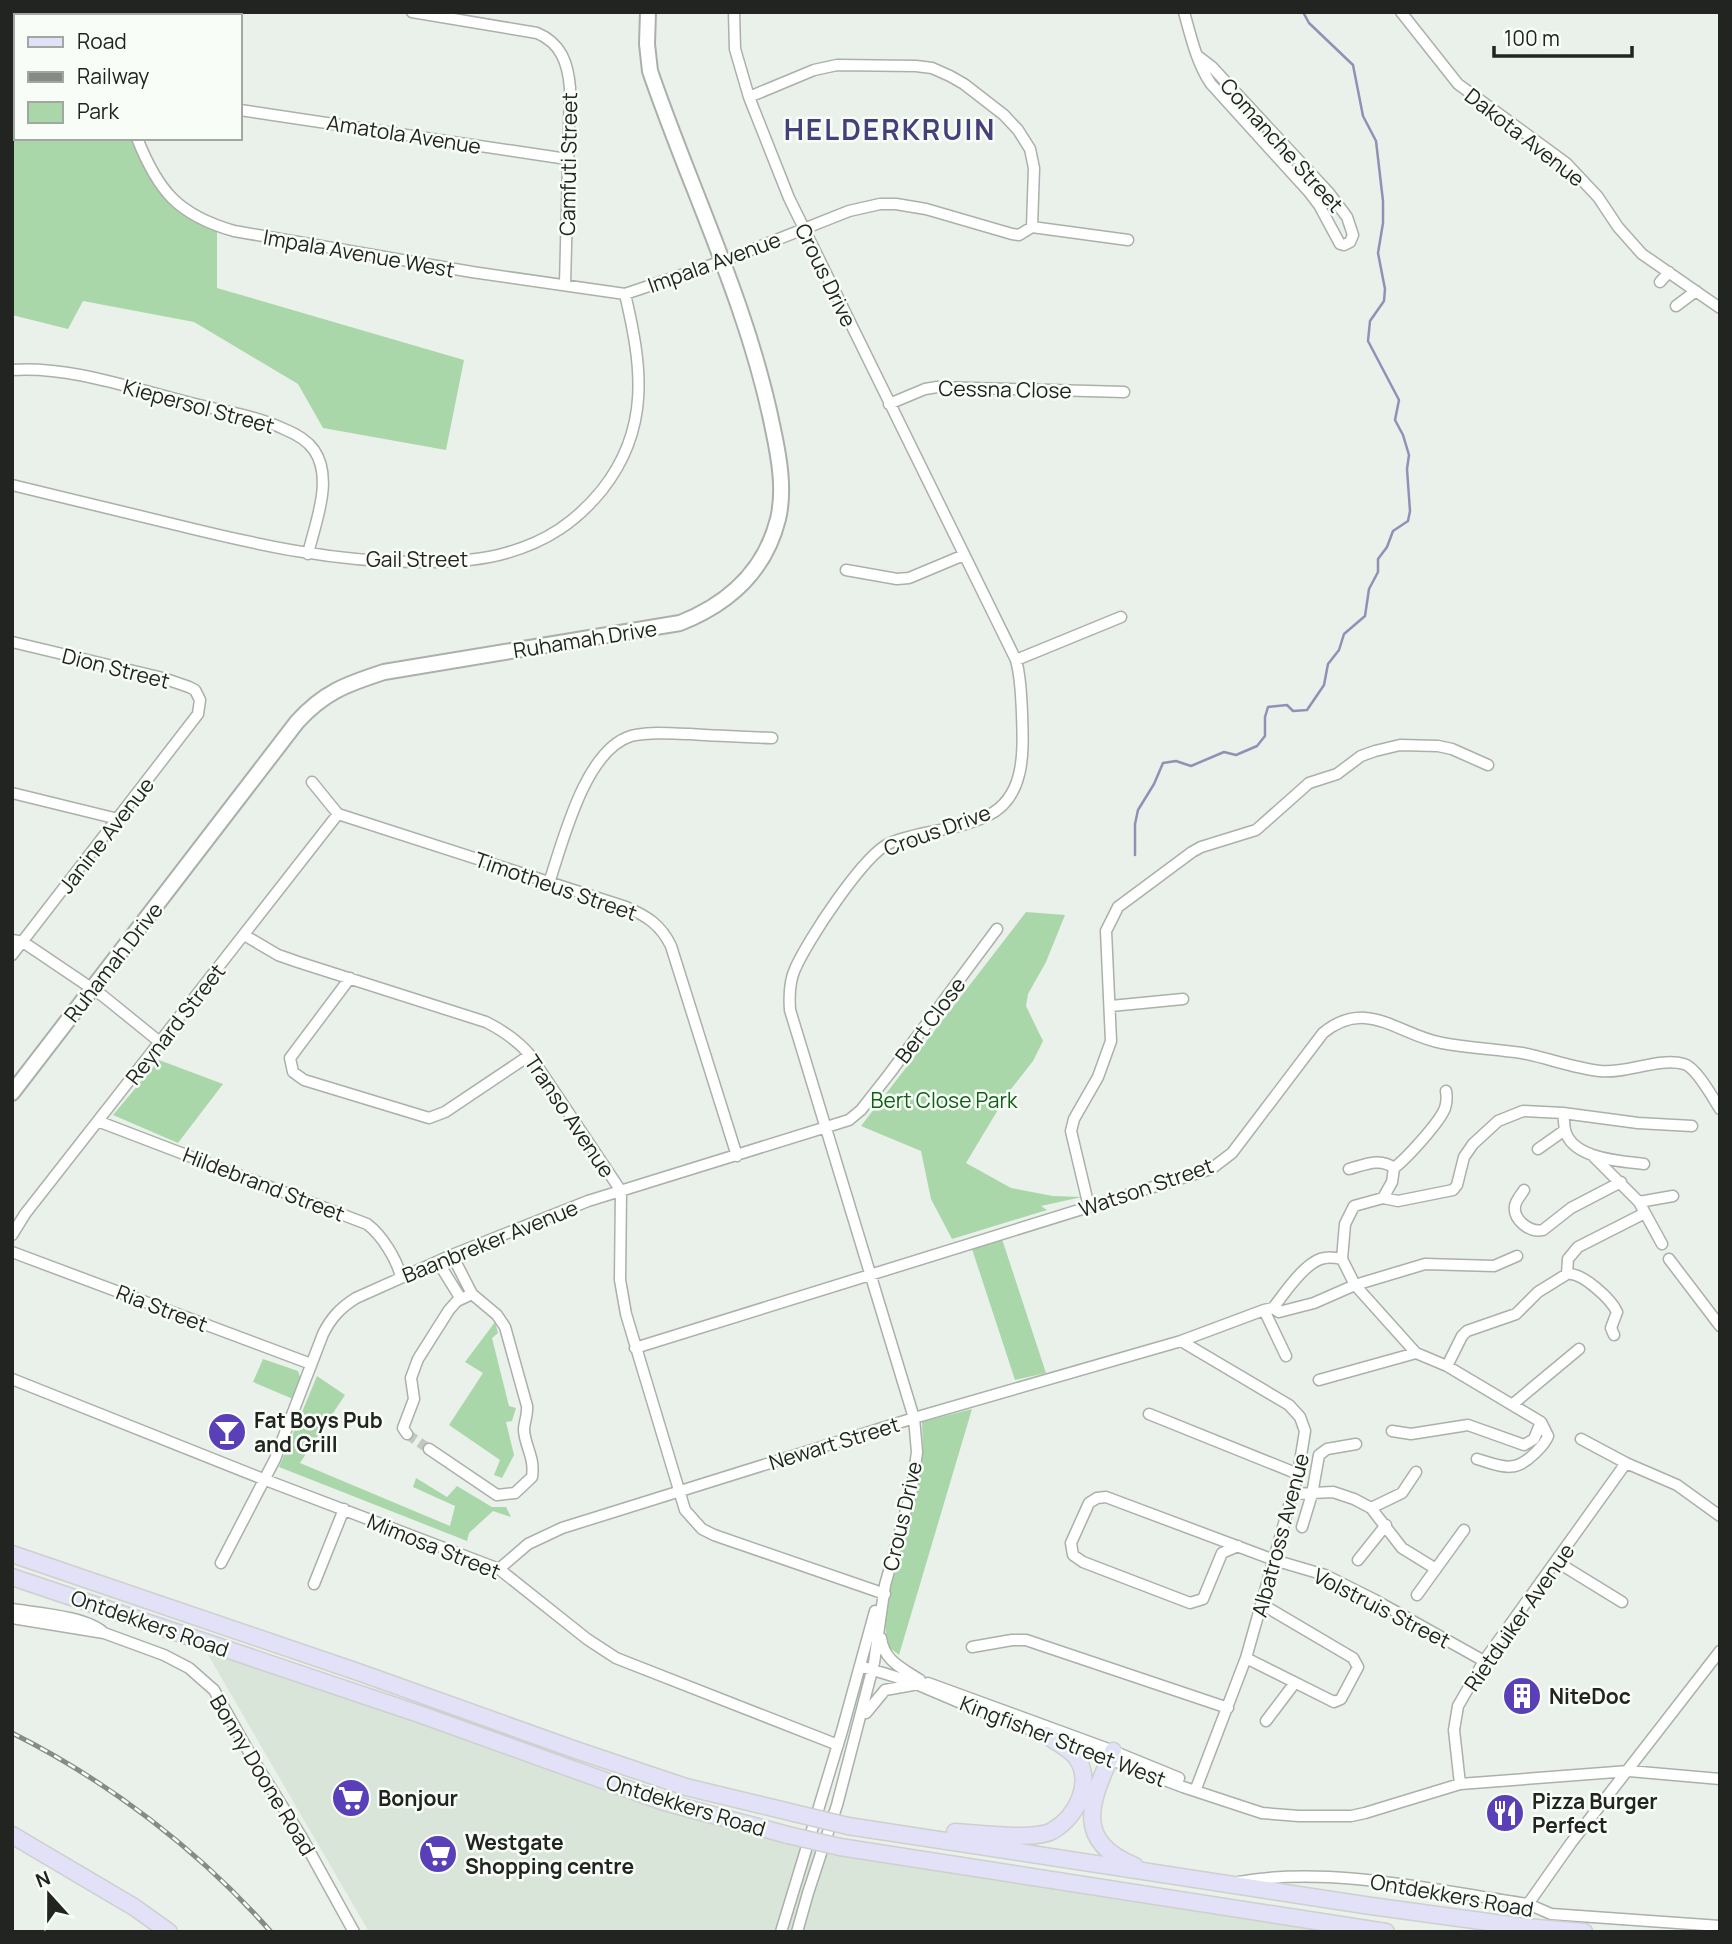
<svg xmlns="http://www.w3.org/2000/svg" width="1732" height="1944" font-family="Manrope,sans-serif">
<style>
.built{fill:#d9e5d8}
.green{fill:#aad7a9}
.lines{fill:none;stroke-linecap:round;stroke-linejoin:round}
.stream{stroke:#9190b6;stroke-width:2.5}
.street-tunnel{stroke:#c2c8c2;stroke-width:10;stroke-dasharray:10 5;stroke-linecap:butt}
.street-casing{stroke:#aab0aa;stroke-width:13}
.secondary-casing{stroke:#aab0aa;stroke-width:18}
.primary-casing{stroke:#cecfce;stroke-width:19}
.street{stroke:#fff;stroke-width:10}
.secondary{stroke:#fff;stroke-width:14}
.primary{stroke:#e2e1f7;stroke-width:16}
.rail-casing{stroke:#878b86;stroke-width:5}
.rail{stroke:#f8fef7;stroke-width:2.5;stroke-dasharray:8;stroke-linecap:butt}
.primary-bridge-casing{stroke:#cecfce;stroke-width:19;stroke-linecap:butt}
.primary-bridge{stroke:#e2e1f7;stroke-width:16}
.labels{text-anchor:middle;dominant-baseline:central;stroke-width:5;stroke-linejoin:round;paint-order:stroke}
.street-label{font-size:21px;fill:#222421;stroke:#f8fef7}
.park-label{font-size:21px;fill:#0f5f17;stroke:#f8fef7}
.poi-label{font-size:21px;font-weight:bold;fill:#222421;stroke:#f8fef7;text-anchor:start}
.district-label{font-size:28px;font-weight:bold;letter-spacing:2px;fill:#473f7c;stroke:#f8fef7}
</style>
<rect width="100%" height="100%" fill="#eaf1ea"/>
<path class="built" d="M207 1653 807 1844 1337 1932H369Z"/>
<path class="green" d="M12 36 16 37V138H133L180 203 217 226V288L464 360 446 450 323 428 298 384 194 322 83 301 68 329 12 315Z
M1026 912 1065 915 1046 962 1028 994 1026 1006 1043 1041 1033 1061 1008 1093 966 1163 1011 1188 1053 1196 1082 1197 1041 1206 1047 1210 952 1239 931 1199 921 1151 861 1126Z
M159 1060 223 1084 178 1143 113 1115Z
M1002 1239 1046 1373 1015 1380 972 1249Z
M495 1322 498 1333 492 1338 509 1406 516 1408 512 1421 506 1422 514 1455 502 1478 494 1475 500 1460 449 1425 483 1373 465 1362Z
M263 1359 298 1371 302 1383 293 1399 253 1382Z
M317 1376 345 1395 300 1463 450 1526 455 1506 413 1487 416 1478 447 1497 457 1486 492 1507H506L511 1517 493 1511 469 1533 467 1541 279 1467Z
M972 1409 899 1655 886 1645 885 1611 923 1455 922 1422Z"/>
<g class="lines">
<path class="stream" d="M1135 855V824L1138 810 1154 784 1163 763 1176 761 1191 766 1224 752 1236 755 1257 746 1265 736V717L1268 707 1287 705 1293 711 1307 710 1324 685 1328 664 1339 650 1344 634 1365 616 1369 589 1378 572V559L1387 547 1393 531 1408 521 1410 511 1407 469 1409 455 1403 435 1395 420 1399 400 1368 341 1370 321 1384 301 1385 289 1378 253 1383 223V201L1376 141 1363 116 1353 65 1309 23 1303 12"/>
<path class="street-tunnel" d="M407 1434 429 1449"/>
<defs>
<path id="street" d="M412 12 537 33C561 43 568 63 570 88L565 285
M734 12 735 49 749 97 789 198 1016 660C1021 678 1021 694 1022 713 1023 749 1027 797 987 816 957 831 921 830 890 843 864 854 807 941 795 969 789 982 789 996 790 1010L914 1418 917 1452 912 1489 885 1585 874 1663 837 1805 808 1893 797 1932
M1184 12C1191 37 1197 64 1211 84L1309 192 1319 205 1340 244 1344 245 1350 242 1353 235 1347 217 1329 193 1212 67 1199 57
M1401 12 1458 84 1566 163 1598 197 1618 227 1642 254 1720 308
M145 16V12
M749 97 814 70 837 65 916 66 932 68 950 76 964 84 1004 115 1018 130 1030 149 1034 168 1032 227
M240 110 567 159
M137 138C158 191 178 215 234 231L472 272 625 294 723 261 849 211 880 204H896L926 209 1012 234 1019 235 1032 227 1128 240
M1660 282 1669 272
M1676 306 1696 291
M12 370C72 366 133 389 191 403 221 411 255 415 284 429 294 433 307 440 314 450 334 479 315 523 308 554
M889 404 925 389 937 387 1124 392
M12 485C67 498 122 512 177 525 258 545 339 563 422 562 450 562 480 561 506 553 546 542 576 522 602 490 651 428 642 366 625 294
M846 570 897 579 909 578 964 555
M12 642 163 678 189 687 195 690 200 700 198 714 12 955
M1016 660 1121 617
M312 782 338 814 626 907C647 916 661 925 671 946L737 1156
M12 793 118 819
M549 883C563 841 585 750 631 736 650 731 671 734 690 734 718 736 745 737 772 738
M244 935 278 955 298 962 486 1022C504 1031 517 1040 530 1055L621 1191 620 1280 626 1314 685 1510 702 1529 714 1535 885 1594
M12 940 23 942 103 996 161 1043
M350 978 290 1058 293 1072 304 1080 429 1118 445 1112 530 1055
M1111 1006 1183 999
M1563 1113C1564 1118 1564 1125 1565 1130 1572 1159 1620 1161 1644 1164
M100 1122 367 1224C382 1235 397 1260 401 1277
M1538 1149 1565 1130
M1594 1157 1639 1202 1662 1244
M1394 1168C1406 1159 1440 1122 1445 1108 1447 1102 1447 1097 1446 1091
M1349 1169C1364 1165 1380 1157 1394 1168L1392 1182 1383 1198
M1524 1190C1521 1195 1516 1200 1515 1206 1513 1220 1530 1233 1543 1230L1571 1208 1621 1182
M1639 1202 1673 1196
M1089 1207 1071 1131 1074 1119 1098 1077 1111 1041 1106 931 1118 907 1192 852 1201 847 1256 830 1309 783 1337 774 1361 756 1375 751 1400 745 1438 746 1452 749 1488 765
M12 1235 25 1214 338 814
M12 1252 311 1364
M452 1255 472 1294
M1669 1259 1720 1326
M438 1262 461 1299
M1567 1274C1582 1272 1611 1299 1617 1312L1611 1328 1614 1335
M1273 1308C1284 1294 1306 1260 1325 1258 1330 1257 1337 1258 1342 1259
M1264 1310 1286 1356
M1181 1341 1289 1405 1300 1417 1305 1431 1298 1474 1246 1658 1197 1786
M635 1348 1211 1169 1232 1153 1323 1033C1367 997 1398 1035 1442 1043 1469 1048 1495 1049 1522 1053 1548 1058 1573 1068 1600 1071 1626 1074 1659 1057 1684 1064 1696 1067 1713 1098 1720 1109
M1447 1366 1416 1353 1355 1285 1342 1259 1345 1224 1354 1206 1383 1198 1398 1201 1453 1190 1457 1185 1464 1157 1473 1144 1498 1121 1523 1111 1563 1113 1638 1123 1692 1126
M12 1379 263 1479 499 1569 587 1639 616 1658 838 1745
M1319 1380 1416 1353
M1513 1404 1579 1349
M1149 1414 1298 1474
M1392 1431 1411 1434 1468 1425 1524 1445 1534 1439 1541 1422
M407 1434 403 1428 414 1399 411 1378 418 1359 449 1310 457 1301 472 1294 497 1315 505 1327 527 1406C528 1415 524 1422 524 1430 525 1447 535 1457 532 1477L515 1493 497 1495 429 1449
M1581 1439 1626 1463 1677 1485 1720 1516
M1477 1459C1501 1466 1514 1474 1534 1454 1540 1448 1545 1444 1548 1436L1541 1422 1447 1366 1462 1336 1467 1331 1516 1314 1538 1292 1567 1274 1568 1259 1578 1247 1645 1213
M1292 1494 1333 1492 1354 1499 1371 1508 1402 1548 1436 1569
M1371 1508 1402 1493 1416 1472
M1302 1527 1312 1494 1319 1455 1327 1449 1356 1444
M1238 1546 1222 1553 1203 1599 1190 1603 1083 1562 1073 1555 1071 1543 1089 1503 1097 1498 1106 1497 1274 1560 1325 1575 1375 1600 1484 1661
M1358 1560 1386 1525
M1557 1562 1622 1602
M221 1563 275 1459 323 1334C331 1318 340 1308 356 1298L452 1255 588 1201 849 1120 861 1110 890 1073 997 929
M499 1569 528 1544 562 1528 914 1418 1181 1341 1264 1310 1273 1308 1279 1312 1314 1303 1355 1285 1425 1264 1494 1266 1517 1256
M314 1584 344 1509
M1417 1595 1464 1530
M12 1609C36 1613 87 1616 104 1633L164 1655 189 1668 214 1690 254 1761 301 1836 354 1932
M12 1618 104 1633
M881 1638C884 1661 902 1668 920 1680
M972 1647 1012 1640H1026L1228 1708
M1246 1658 1334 1702 1341 1699 1358 1667 1353 1658 1263 1605
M860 1666 909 1681 975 1709 1050 1737
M928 1683 1103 1747 1179 1778
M866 1713 885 1690 913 1685
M1266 1721 1294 1684
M1064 1742 1183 1787 1262 1813 1299 1816H1351L1365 1813 1460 1784 1629 1771 1720 1779
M1460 1784 1454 1730 1458 1706 1484 1661 1626 1463
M1239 1882C1329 1865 1438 1891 1528 1904L1551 1914 1720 1926
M1528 1904 1571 1843 1720 1651
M781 1932 842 1731 875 1611"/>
<path id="secondary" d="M12 1093 297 722C324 692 347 684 384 672L680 623C728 604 765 571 778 519 785 490 779 457 773 429 748 304 691 191 650 71L647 44 648 12"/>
<path id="primary" d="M12 1554 361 1673 576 1750 686 1787 794 1813
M12 1577 419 1714 664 1802 788 1835
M1113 1751C1092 1799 1071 1840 1135 1866
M848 1826 1371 1906 1525 1927 1584 1932
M955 1832C978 1833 1033 1841 1052 1831 1077 1817 1094 1782 1076 1757 1069 1748 1056 1742 1046 1735
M12 1835 134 1907 169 1932
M840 1847 1386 1932"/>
</defs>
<use href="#street" class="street-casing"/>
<use href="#secondary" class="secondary-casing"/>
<use href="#primary" class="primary-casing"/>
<use href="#street" class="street"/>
<use href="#secondary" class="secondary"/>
<use href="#primary" class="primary"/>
<defs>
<path id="rail" d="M12 1733C108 1781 200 1851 271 1932"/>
</defs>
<use href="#rail" class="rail-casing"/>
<use href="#rail" class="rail"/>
<defs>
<path id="primary-bridge" d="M794 1813 848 1826
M788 1835 840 1847"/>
</defs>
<use href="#primary-bridge" class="primary-bridge-casing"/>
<use href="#primary-bridge" class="primary-bridge"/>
</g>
<defs>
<symbol id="bar-disc" viewBox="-11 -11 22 22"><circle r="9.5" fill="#5940b8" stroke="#f8fef7"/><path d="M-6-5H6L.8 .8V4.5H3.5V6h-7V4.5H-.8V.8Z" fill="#fff"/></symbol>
<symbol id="building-disc" viewBox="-11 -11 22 22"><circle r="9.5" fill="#5940b8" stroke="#f8fef7"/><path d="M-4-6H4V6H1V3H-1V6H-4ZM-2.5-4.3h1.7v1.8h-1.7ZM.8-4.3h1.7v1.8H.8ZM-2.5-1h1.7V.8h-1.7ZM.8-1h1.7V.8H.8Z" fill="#fff"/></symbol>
<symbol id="supermarket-disc" viewBox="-11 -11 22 22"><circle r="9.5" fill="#5940b8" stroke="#f8fef7"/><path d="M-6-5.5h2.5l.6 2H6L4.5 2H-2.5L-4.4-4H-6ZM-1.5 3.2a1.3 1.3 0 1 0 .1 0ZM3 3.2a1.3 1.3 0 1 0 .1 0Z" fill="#fff"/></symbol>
<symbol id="restaurant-disc" viewBox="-11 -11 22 22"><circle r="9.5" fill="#5940b8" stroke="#f8fef7"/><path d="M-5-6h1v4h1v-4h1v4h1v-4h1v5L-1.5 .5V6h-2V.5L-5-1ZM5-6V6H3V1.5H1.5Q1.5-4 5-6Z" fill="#fff"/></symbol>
</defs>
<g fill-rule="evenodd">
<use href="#bar-disc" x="205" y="1410" width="44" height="44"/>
<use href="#building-disc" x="1500" y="1674" width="44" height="44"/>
<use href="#supermarket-disc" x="329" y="1776" width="44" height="44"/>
<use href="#restaurant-disc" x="1483" y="1791" width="44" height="44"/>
<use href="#supermarket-disc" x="416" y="1832" width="44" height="44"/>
</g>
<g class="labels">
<g class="street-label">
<text transform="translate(404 134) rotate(9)">Amatola Avenue</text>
<text transform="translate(1525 137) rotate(38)">Dakota Avenue</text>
<text transform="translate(1282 145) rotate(48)">Comanche Street</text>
<text transform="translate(568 164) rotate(-89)">Camfuti Street</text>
<text transform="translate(359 253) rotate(10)">Impala Avenue West</text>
<text transform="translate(714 262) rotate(-20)">Impala Avenue</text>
<text transform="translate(826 275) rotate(64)">Crous Drive</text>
<text transform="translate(1005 389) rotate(1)">Cessna Close</text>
<text transform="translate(199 406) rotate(15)">Kiepersol Street</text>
<text x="417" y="559">Gail Street</text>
<text transform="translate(585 639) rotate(-9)">Ruhamah Drive</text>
<text transform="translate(116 668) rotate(14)">Dion Street</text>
<text transform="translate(937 830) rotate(-20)">Crous Drive</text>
<text transform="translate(106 835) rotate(-52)">Janine Avenue</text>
<text transform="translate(556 886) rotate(19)">Timotheus Street</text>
<text transform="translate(113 962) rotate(-52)">Ruhamah Drive</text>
<text transform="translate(930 1020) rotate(-53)">Bert Close</text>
<text transform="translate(175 1024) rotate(-52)">Reynard Street</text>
<text transform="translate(570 1116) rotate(56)">Transo Avenue</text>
<text transform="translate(264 1184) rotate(21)">Hildebrand Street</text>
<text transform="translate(1146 1187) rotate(-19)">Watson Street</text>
<text transform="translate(490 1241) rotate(-22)">Baanbreker Avenue</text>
<text transform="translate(162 1308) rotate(21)">Ria Street</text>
<text transform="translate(834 1443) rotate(-17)">Newart Street</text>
<text transform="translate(902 1516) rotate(-77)">Crous Drive</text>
<text transform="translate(1280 1535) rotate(-75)">Albatross Avenue</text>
<text transform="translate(434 1546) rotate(22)">Mimosa Street</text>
<text transform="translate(1382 1608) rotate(27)">Volstruis Street</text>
<text transform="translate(1519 1617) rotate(-55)">Rietduiker Avenue</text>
<text transform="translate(150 1623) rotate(19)">Ontdekkers Road</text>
<text transform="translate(1063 1741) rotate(21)">Kingfisher Street West</text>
<text transform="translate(263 1775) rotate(59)">Bonny Doone Road</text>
<text transform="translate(686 1805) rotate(17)">Ontdekkers Road</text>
<text transform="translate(1452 1895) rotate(10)">Ontdekkers Road</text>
</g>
<g class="park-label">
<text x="944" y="1100">Bert Close Park</text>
</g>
<g class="poi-label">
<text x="254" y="1420">Fat Boys Pub<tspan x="254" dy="24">and Grill</tspan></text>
<text x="1549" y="1696">NiteDoc</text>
<text x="378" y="1798">Bonjour</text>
<text x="1532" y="1801">Pizza Burger<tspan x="1532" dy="24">Perfect</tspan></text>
<text x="465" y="1842">Westgate<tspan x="465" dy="24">Shopping centre</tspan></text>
</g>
<g class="district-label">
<text x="890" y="129">HELDERKRUIN</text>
</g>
</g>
<rect width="1732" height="1944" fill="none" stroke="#222421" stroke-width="28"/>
<rect x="14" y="14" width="228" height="126" fill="#f8fef7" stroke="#a2a7a1" stroke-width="2"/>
<rect x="28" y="37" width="35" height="10" fill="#e2e1f7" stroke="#a2a7a1" stroke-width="2"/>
<text x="77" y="49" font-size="21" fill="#222421">Road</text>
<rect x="28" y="72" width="35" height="10" fill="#878b86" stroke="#a2a7a1" stroke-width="2"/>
<text x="77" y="84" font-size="21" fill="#222421">Railway</text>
<rect x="28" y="102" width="35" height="21" fill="#aad7a9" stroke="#a2a7a1" stroke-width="2"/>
<text x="77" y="119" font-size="21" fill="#222421">Park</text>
<g transform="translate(49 1895) rotate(339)" stroke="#f8fef7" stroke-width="5" paint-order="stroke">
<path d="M0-5L12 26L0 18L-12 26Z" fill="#222421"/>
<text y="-10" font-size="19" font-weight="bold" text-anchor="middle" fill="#222421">N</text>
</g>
<path d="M1494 46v10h138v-10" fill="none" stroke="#222421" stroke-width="3.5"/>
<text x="1504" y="46" font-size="21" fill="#222421" stroke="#f8fef7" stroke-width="5" paint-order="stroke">100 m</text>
</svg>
